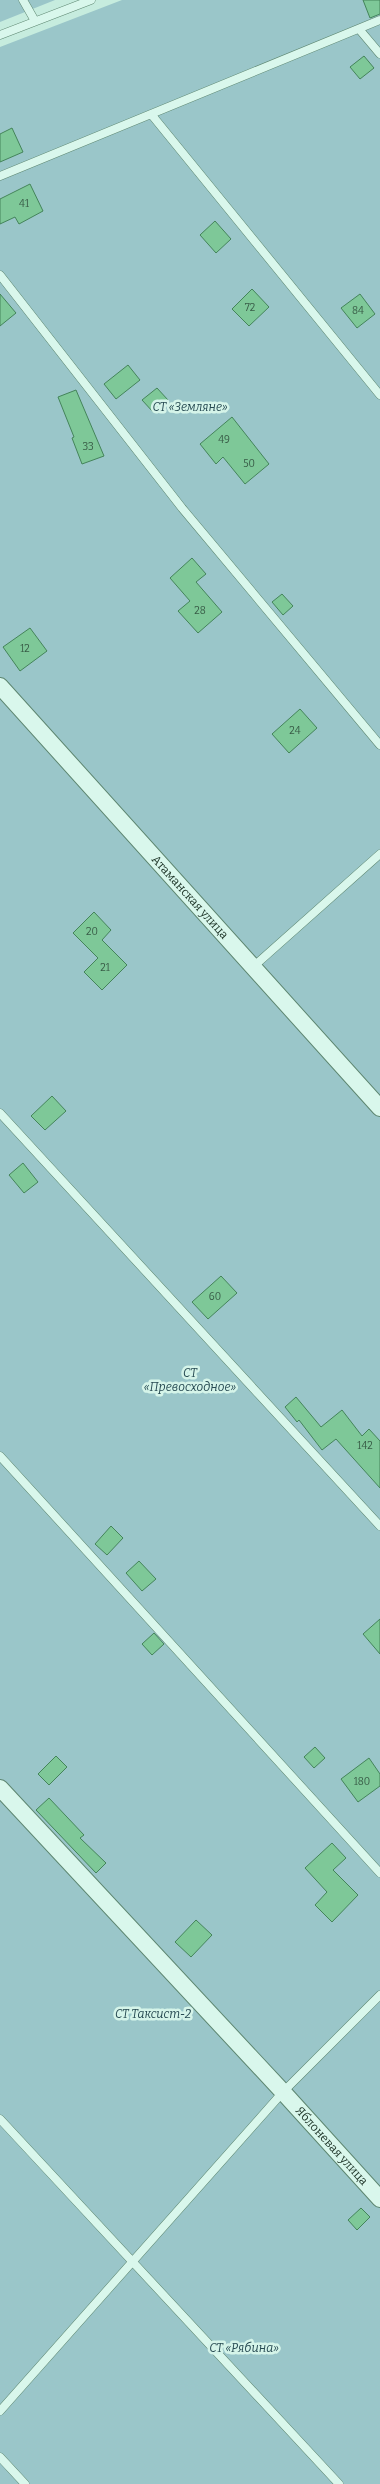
<svg xmlns="http://www.w3.org/2000/svg" width="380" height="2484" font-family="Bitter,serif">
<style>
.green{fill:#9ac6c9}
.building{fill:#7ec898;stroke:#44845a}
.lines{fill:none;stroke-linecap:round;stroke-linejoin:round}
.lane-casing{stroke:#5d8670;stroke-width:9}
.street-casing{stroke:#5d8670;stroke-width:18}
.lane{stroke:#d9f7ec;stroke-width:8}
.street{stroke:#d9f7ec;stroke-width:16}
.labels{text-anchor:middle;dominant-baseline:central;stroke-width:5;stroke-linejoin:round;paint-order:stroke}
.number-label{font-size:10px;fill:#385b46}
.park-label{font-size:12px;font-style:italic;fill:#274a52;stroke:#d5f4e9}
.street-label{font-size:12px;fill:#20372a;stroke:#d5f4e9}
</style>
<rect width="100%" height="100%" fill="#c6ecde"/>
<path class="green" d="M0 0H55L0 22Z
M122 0H380V2484H0V47Z"/>
<path class="building" d="M363 0H380V14L370 18Z
M364 56 374 68 360 79 350 67Z
M12 128 23 152 0 162V134Z
M30 184 43 211 19 224 15 217 0 224V199Z
M215 221 231 239 216 253 200 235Z
M252 289 269 307 249 326 232 309Z
M0 294 16 313 0 326Z
M360 294 375 314 357 328 341 308Z
M128 365 140 380 116 399 104 384Z
M157 388 168 400 153 412 142 400Z
M76 390 104 456 82 464 72 438 74 437 58 397Z
M232 417 269 464 245 484 223 457 216 464 200 444Z
M192 558 206 574 196 582 222 612 198 633 178 611 190 601 170 578Z
M282 594 293 606 283 615 272 602Z
M30 628 47 651 20 671 3 647Z
M300 709 317 728 289 753 272 734Z
M94 912 111 930 102 940 127 965 102 990 84 972 98 958 73 933Z
M52 1096 66 1111 45 1130 31 1116Z
M23 1163 38 1182 24 1193 9 1175Z
M221 1276 237 1293 208 1319 192 1302Z
M296 1397 321 1427 342 1410 362 1436 369 1429 380 1441V1488L336 1439 322 1450 299 1420 297 1422 285 1407Z
M111 1526 123 1538 107 1555 95 1544Z
M139 1561 156 1579 142 1591 126 1573Z
M380 1619V1654L363 1634Z
M154 1633 164 1644 152 1655 142 1644Z
M315 1747 325 1758 314 1768 304 1757Z
M56 1756 67 1767 49 1785 38 1774Z
M369 1758 380 1774V1786L358 1802 341 1779Z
M49 1798 84 1835 80 1838 106 1863 96 1873 36 1810Z
M332 1843 346 1858 333 1870 358 1895 332 1922 315 1905 327 1892 305 1868Z
M196 1920 212 1935 191 1957 175 1942Z
M361 2208 370 2217 357 2230 348 2220Z"/>
<g class="lines">
<defs>
<path id="lane" d="M23 0 35 21
M359 29 380 54
M0 35 91 0
M151 114 380 395
M0 176 380 20
M0 275 182 508 380 745
M253 967 380 854
M0 1113 380 1526
M0 1456 380 1873
M0 2119 339 2484
M0 2411 283 2092 380 1995
M0 2457 25 2484"/>
<g id="street">
<path id="s1" d="M0 686 380 1108"/>
<path id="s2" d="M0 1788 283 2092 380 2199"/>
</g>
</defs>
<use href="#lane" class="lane-casing"/>
<use href="#street" class="street-casing"/>
<use href="#lane" class="lane"/>
<use href="#street" class="street"/>
</g>
<g class="labels">
<g class="number-label">
<text x="24" y="204">41</text>
<text x="250" y="308">72</text>
<text x="358" y="311">84</text>
<text x="224" y="440">49</text>
<text x="88" y="447">33</text>
<text x="249" y="464">50</text>
<text x="200" y="611">28</text>
<text x="25" y="649">12</text>
<text x="295" y="731">24</text>
<text x="92" y="932">20</text>
<text x="105" y="968">21</text>
<text x="215" y="1297">60</text>
<text x="365" y="1446">142</text>
<text x="362" y="1782">180</text>
</g>
<g class="park-label">
<text x="190" y="407">СТ «Земляне»</text>
<text x="190" y="1373">СТ<tspan x="190" dy="14">«Превосходное»</tspan></text>
<text x="153" y="2014">СТ Таксист-2</text>
<text x="244" y="2348">СТ «Рябина»</text>
</g>
<g class="street-label">
<text stroke="none"><textPath href="#s1" startOffset="284">Атаманская улица</textPath></text>
<text stroke="none"><textPath href="#s2" startOffset="488">Яблоневая улица</textPath></text>
</g>
</g>
</svg>
